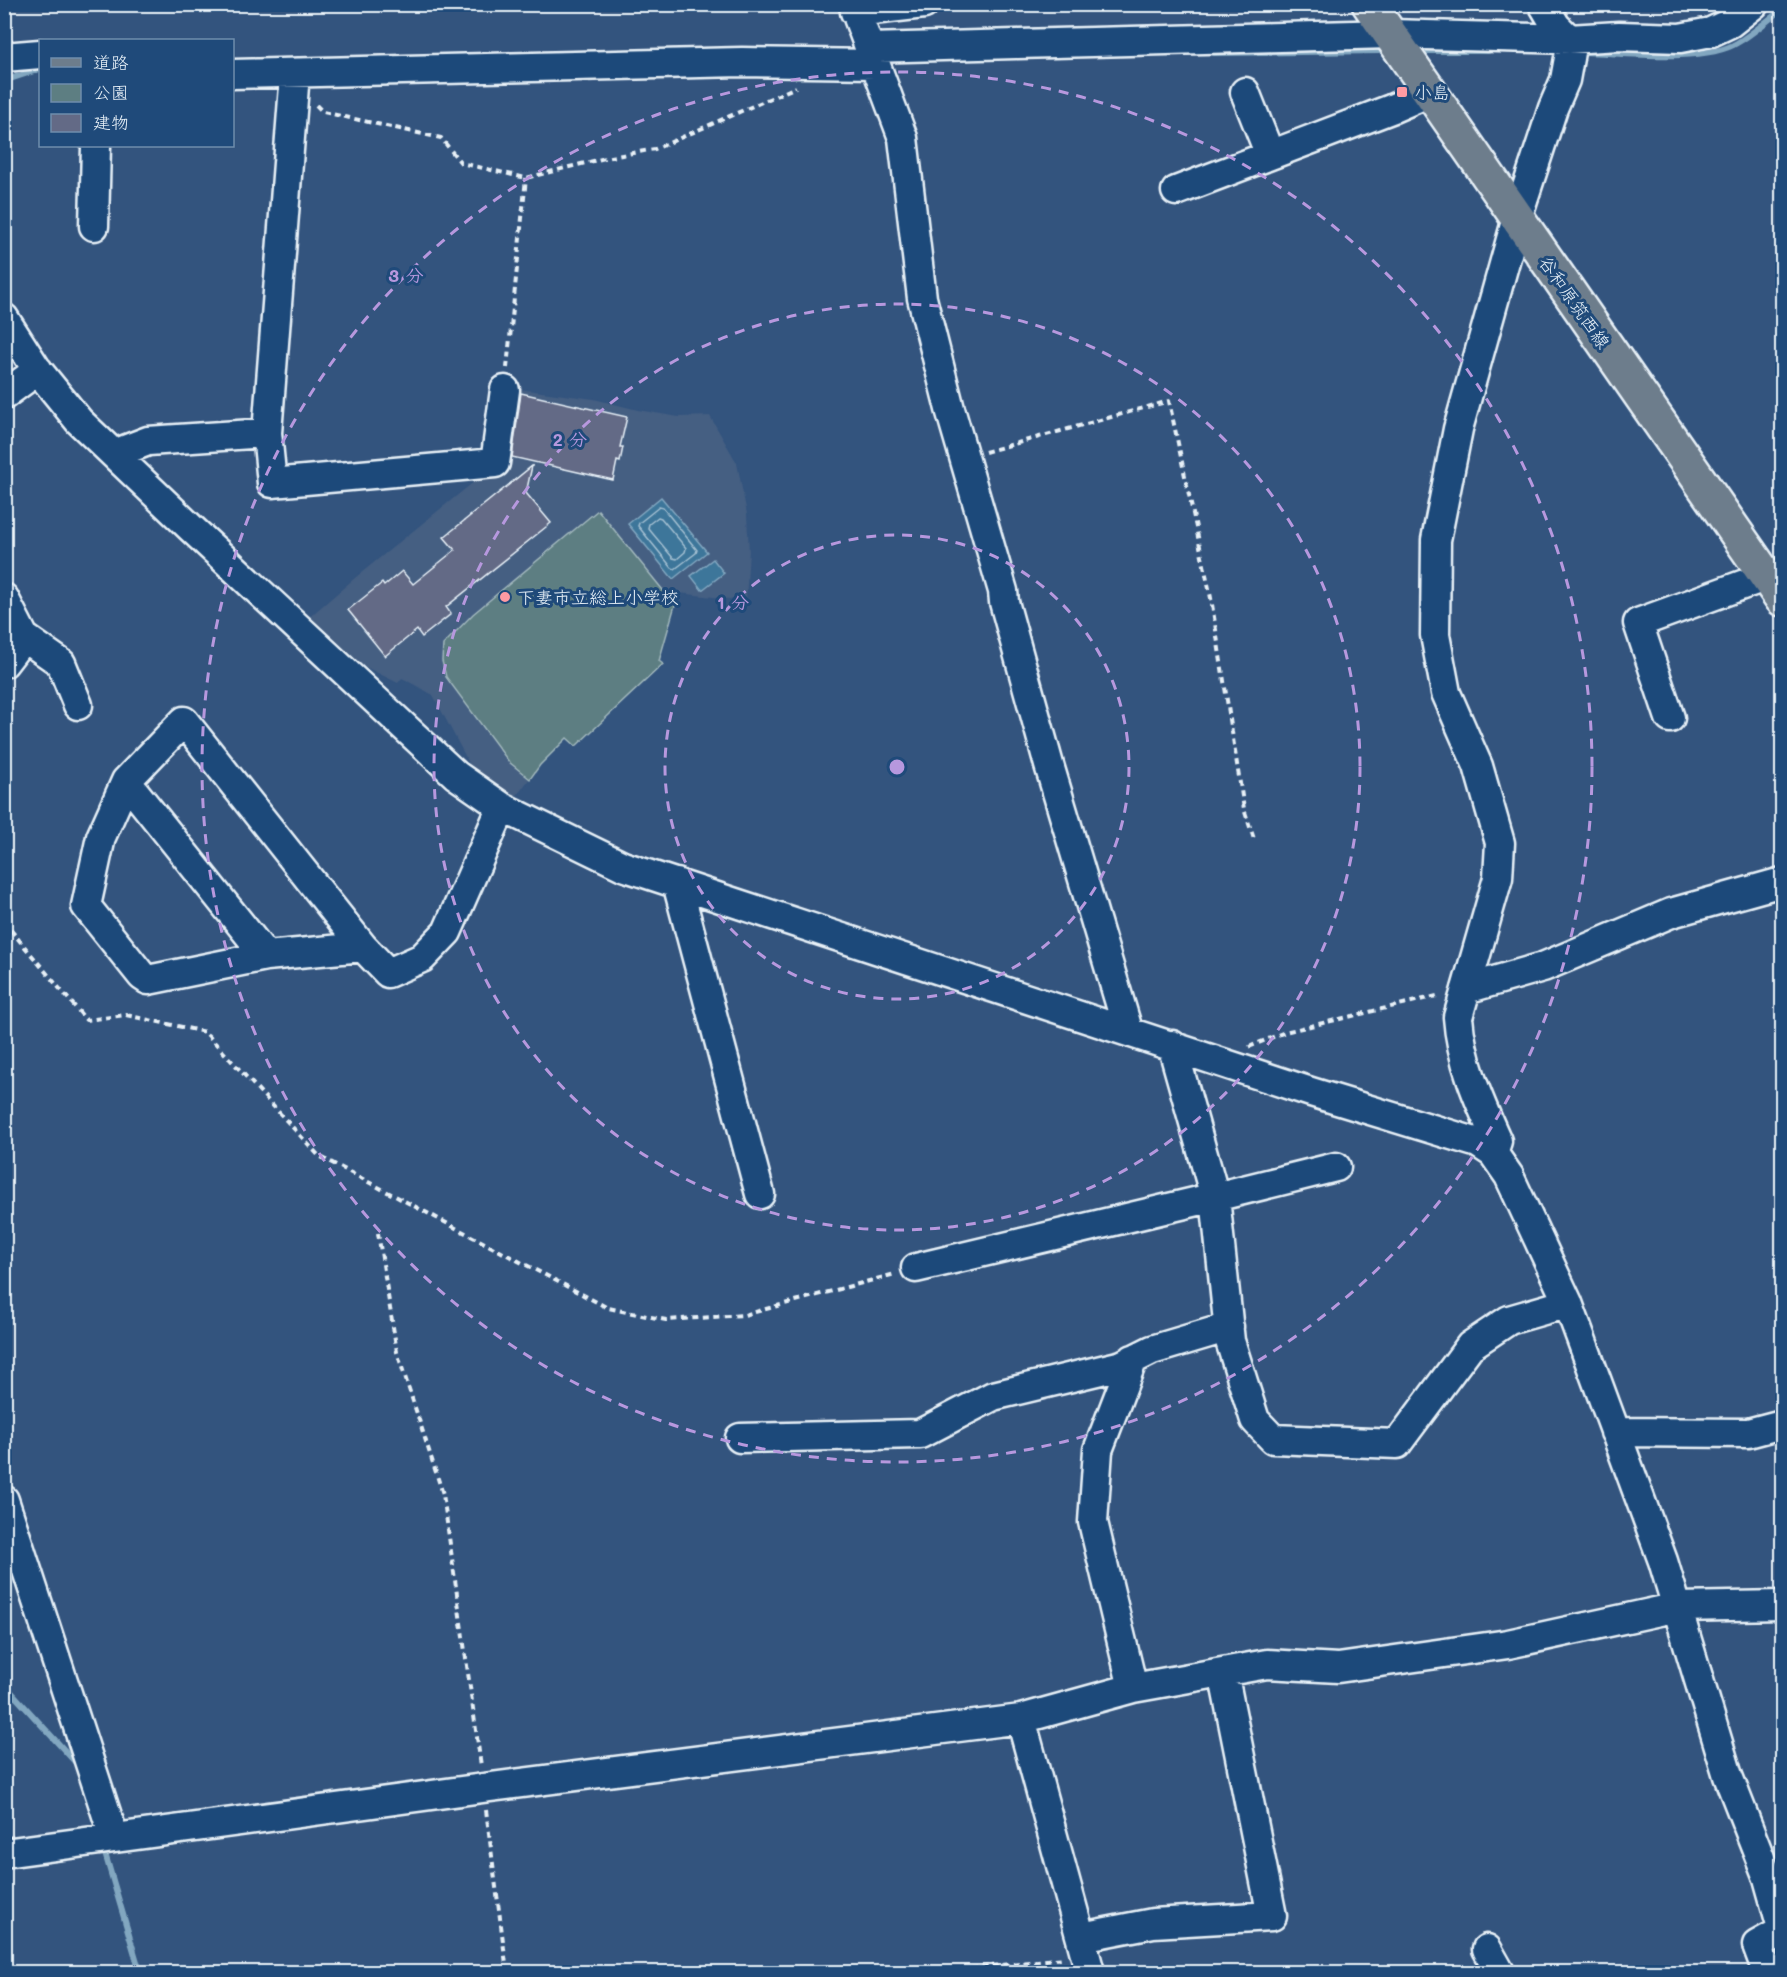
<svg xmlns="http://www.w3.org/2000/svg" width="1787" height="1977" font-family="Mali,'Klee One',sans-serif">
<style>
.built{fill:#445e82}
.green{fill:#5d7e82;stroke:#a2b8bd;stroke-width:1.5}
.water{fill:#3e769a;stroke:#82a7c0;stroke-width:1.5}
.lines{fill:none;stroke-linecap:round;stroke-linejoin:round}
.shore{stroke:#a4c0d2;stroke-width:1.5}
.stream{stroke:#82a7c0;stroke-width:6}
.building{fill:#636a86;stroke:#e8f1f8;stroke-width:1.5}
.minor-casing{stroke:#e8f1f8;stroke-width:33}
.major-casing{stroke:#e8f1f8;stroke-width:38}
.path{stroke:#e8f1f8;stroke-width:4;stroke-dasharray:6 4.5;stroke-linecap:butt}
.minor{stroke:#1f4a7a;stroke-width:28}
.major{stroke:#6d7d8c;stroke-width:33}
.ring{fill:none;stroke:#b798de;stroke-width:3;stroke-dasharray:10 8}
.poi-dot{fill:#ff9aa2;stroke:#1f4a7a;stroke-width:2}
.labels{text-anchor:middle;dominant-baseline:central;stroke-width:6;stroke-linejoin:round;paint-order:stroke}
.poi-label{font-size:18px;fill:#e8f1f8;stroke:#1f4a7a;text-anchor:start}
.street-label{font-size:18px;fill:#e8f1f8;stroke:#1f4a7a}
.centre{fill:#b798de;stroke:#1f4a7a;stroke-width:3}
.ring-label{font-size:18px;text-anchor:middle;font-weight:bold;fill:#b798de;stroke:#1f4a7a;stroke-width:6;stroke-linejoin:round;paint-order:stroke}
</style>
<rect width="100%" height="100%" fill="#33547e"/>
<filter id="ink" filterUnits="userSpaceOnUse"><feTurbulence type="fractalNoise" baseFrequency=".0167" numOctaves="2"/><feDisplacementMap in="SourceGraphic" scale="12" xChannelSelector="R" yChannelSelector="G"/><feConvolveMatrix kernelMatrix="1 2 1 2 8 2 1 2 1" color-interpolation-filters="sRGB"/></filter>
<g filter="url(#ink)">
<path class="built" d="M512 388 594 399 638 410 679 417 710 416 737 463 747 514 749 551 746 601 679 593 662 646 659 661 663 664 576 746 567 738 540 765 515 798 472 769 433 695 402 678 398 683 347 658 307 619 356 577 491 468Z"/>
<path class="green" d="M598 510 675 605 659 661 663 664 576 746 567 738 540 765 530 779 509 762 446 677 442 661 443 645 473 614Z"/>
<path class="water" d="M661 497 707 552 673 579 628 524Z
M713 559 724 573 702 590 691 576Z"/>
<g class="lines">
<path class="shore" d="M659 507 663 508 697 550 696 553 675 569 672 568 638 526 639 523Z
M658 517 661 518 686 548 685 552 677 559 673 558 648 528 649 524Z"/>
<path class="stream" d="M1425 51H1488
M1585 52C1623 53 1705 63 1737 43 1753 34 1767 20 1782 10
M1214 53 1379 51
M4 81 40 69
M4 1684 77 1764
M104 1850 140 1972"/>
</g>
<path class="building" d="M521 393 627 417 620 447H623L620 462 617 461 613 480 512 457Z
M532 466 526 493 551 523 446 607 451 614 422 637 417 630 385 656 348 610 382 583 384 586 402 571 413 584 455 550 444 537Z"/>
<g class="lines">
<defs>
<path id="minor" d="M853 4 903 138 922 298 950 409 1003 591 1004 602 1049 765 1128 1030
M855 12 924 4
M870 48 1390 34 1569 39 1619 36 1680 38 1711 32 1730 23 1754 4
M4 57 40 54
M232 74 742 62 875 64
M1245 92 1270 155
M1176 191 1391 109 1430 92
M94 226 96 146
M4 318 36 368 79 421 191 528 456 775 502 807 623 866 1311 1092 1478 1143 1493 1153 1509 1176 1568 1303 1663 1561 1728 1776 1768 1878 1782 1928
M4 395 38 370
M267 433 272 483 495 463 505 390
M114 454 148 441 267 433 295 73
M4 598 24 637 4 663
M24 637 61 663 78 705
M1670 718 1638 623 1767 576
M184 721 363 947 266 956 148 980 142 976 86 906 101 837 126 781Z
M126 781 266 956
M677 883 760 1194
M363 947 388 973 422 958 447 932 502 807
M1466 989 1543 967 1671 913 1782 882
M1493 1153 1497 1141C1479 1101 1461 1061 1458 1017L1498 878 1500 843 1478 766 1446 693 1435 635 1436 540 1458 429 1517 218 1553 108 1565 80 1569 58 1571 45 1569 39 1556 26 1543 4
M1336 1167 1215 1197 1230 1341 1255 1420 1273 1439 1397 1444 1470 1346 1509 1320 1568 1303
M916 1268 1215 1197 1172 1045
M1133 1359 1098 1450 1093 1522 1133 1688
M1615 1432 1748 1433 1782 1424
M740 1438 920 1434 993 1396 1122 1365 1152 1350 1229 1327
M4 1500 114 1837
M1021 1719 1090 1972
M4 1853 483 1788 1021 1719 1133 1688 1267 1664 1338 1668 1508 1644 1678 1607 1782 1605
M1081 1937 1153 1923 1272 1916 1223 1672
M1487 1949 1500 1972
M1767 1972 1757 1945 1782 1931"/>
<path id="major" d="M1369 4 1782 599"/>
</defs>
<use href="#minor" class="minor-casing"/>
<use href="#major" class="major-casing"/>
<path class="path" d="M316 105 323 112 441 138 461 163 526 178 605 158 655 149 796 87
M507 368 526 178
M985 452 1169 401 1211 598 1244 809 1254 839
M4 922 86 1020 126 1015 205 1032 319 1156 608 1308 666 1320 744 1315 895 1274
M1249 1047 1285 1032 1441 995
M378 1233 397 1352 443 1494 481 1766
M486 1810 507 1972
M940 1972 1064 1958"/>
<use href="#minor" class="minor"/>
<use href="#major" class="major"/>
</g>
</g>
<g class="ring">
<circle cx="897" cy="767" r="232"/>
<circle cx="897" cy="767" r="463"/>
<circle cx="897" cy="767" r="695"/>
</g>
<g class="poi-dot">
<rect x="1396" y="86" width="12" height="12" rx="3"/>
<circle cx="505" cy="597" r="6"/>
</g>
<g class="labels">
<g class="poi-label">
<text x="1414" y="92">小島</text>
<text x="517" y="597">下妻市立総上小学校</text>
</g>
<g class="street-label">
<text transform="translate(1575 302) rotate(55)">谷和原筑西線</text>
</g>
</g>
<circle cx="897" cy="767" r="9" class="centre"/>
<g class="ring-label">
<text x="406" y="282">3 分</text>
<text x="570" y="446">2 分</text>
<text x="733" y="609">1 分</text>
</g>
<rect width="1787" height="1977" fill="none" stroke="#1f4a7a" stroke-width="24"/>
<rect x="12" y="12" width="1763" height="1953" fill="none" stroke="#e8f1f8" stroke-width="2" filter="url(#ink)"/>
<rect x="39" y="39" width="195" height="108" fill="#1f4a7a" stroke="#6f8dac" stroke-width="1.5"/>
<rect x="51" y="58" width="30" height="9" fill="#6d7d8c" stroke="#6f8dac" stroke-width="1.5"/>
<text x="93" y="69" font-size="18" fill="#e8f1f8">道路</text>
<rect x="51" y="84" width="30" height="18" fill="#5d7e82" stroke="#6f8dac" stroke-width="1.5"/>
<text x="93" y="99" font-size="18" fill="#e8f1f8">公園</text>
<rect x="51" y="114" width="30" height="18" fill="#636a86" stroke="#6f8dac" stroke-width="1.5"/>
<text x="93" y="129" font-size="18" fill="#e8f1f8">建物</text>
</svg>
